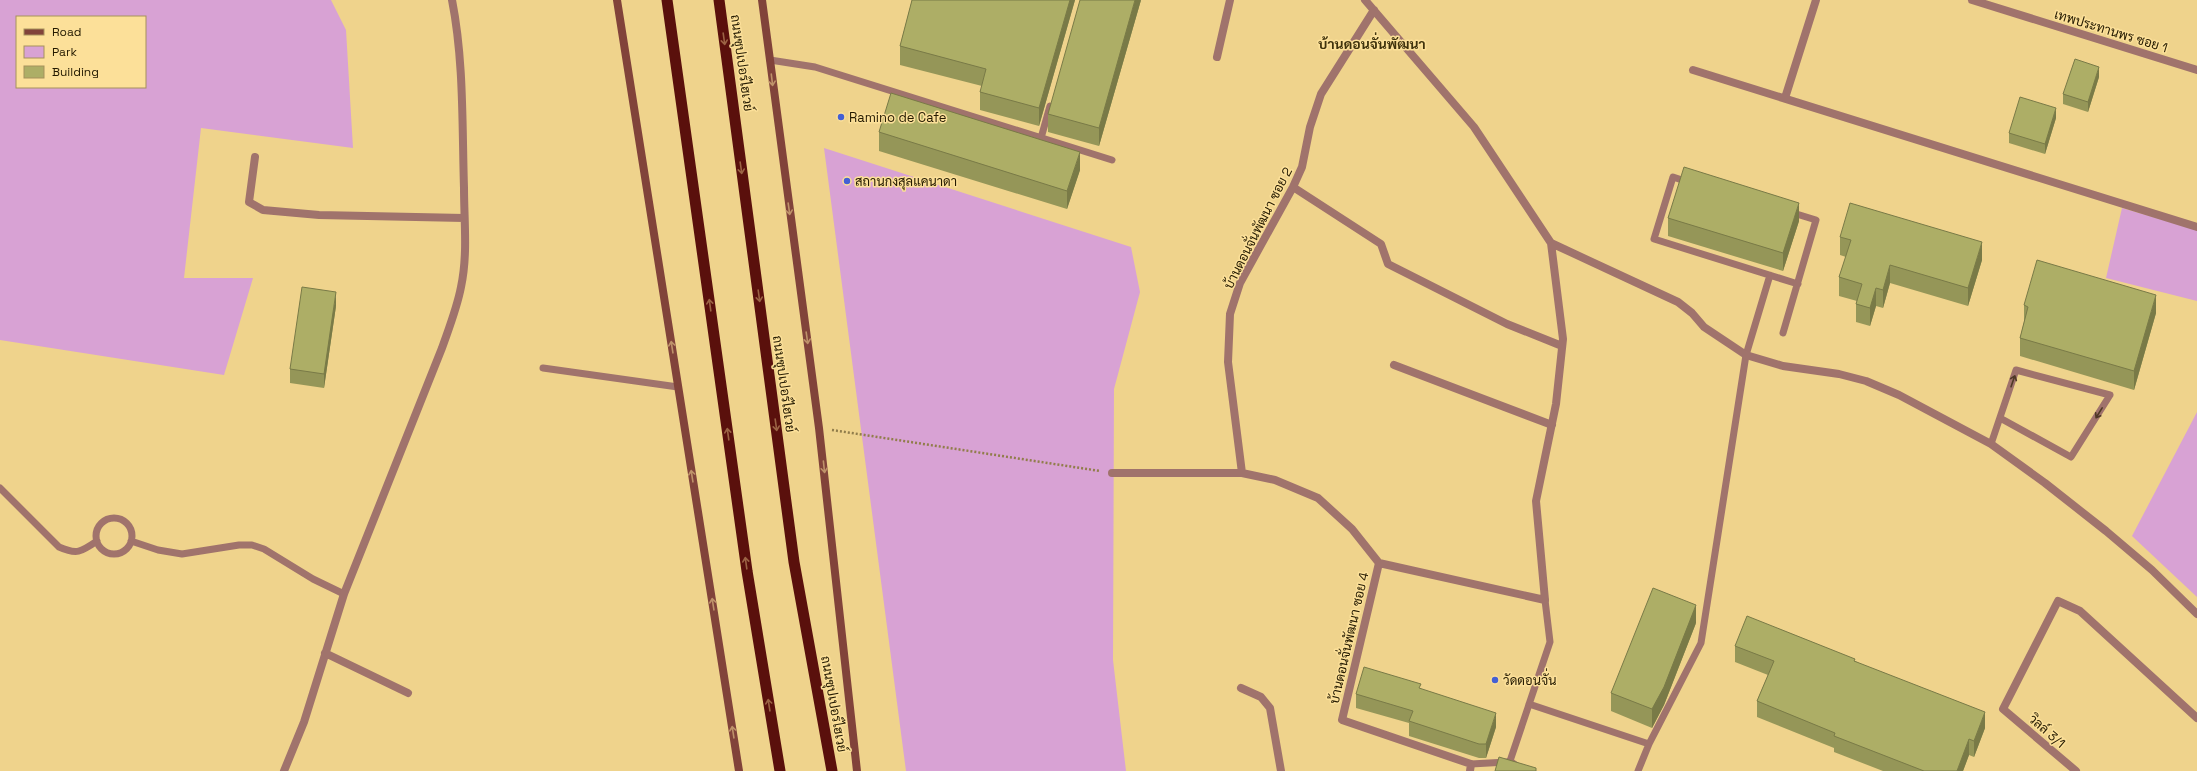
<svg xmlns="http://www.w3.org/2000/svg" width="2197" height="771" font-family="'Space Grotesk',Sarabun,sans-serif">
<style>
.green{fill:#d8a2d4;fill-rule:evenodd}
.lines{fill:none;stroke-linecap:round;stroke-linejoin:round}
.path{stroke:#917d4b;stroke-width:2.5;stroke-dasharray:2 2;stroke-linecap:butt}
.service{stroke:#a0736c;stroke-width:7}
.minor{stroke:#a0736c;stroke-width:8}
.secondary{stroke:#81433a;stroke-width:8}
.trunk{stroke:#5a100c;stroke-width:11}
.wall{fill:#959658}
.shaded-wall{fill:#797a47}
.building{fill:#adae66;stroke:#797a47}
.oneway{stroke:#9b6344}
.oneway2{stroke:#be926a}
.oneway3{stroke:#4f3926}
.poi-dot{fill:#4460d4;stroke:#fce099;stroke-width:1.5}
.labels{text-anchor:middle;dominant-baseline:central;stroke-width:3;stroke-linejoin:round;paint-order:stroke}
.street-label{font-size:13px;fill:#241a00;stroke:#fce099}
.poi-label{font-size:13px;fill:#241a00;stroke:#fce099;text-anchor:start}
.neighbourhood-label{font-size:14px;font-weight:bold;fill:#40330d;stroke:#fce099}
</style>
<rect width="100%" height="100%" fill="#efd38c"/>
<path class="green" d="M0 0H331L346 30 353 148 201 128 184 278H253L224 375 0 340ZM17 17H145V87H17Z
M824 148 1131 247 1140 292 1114 389 1113 660 1126 771H906Z
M2122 208 2197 230V301L2106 278Z
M2197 412V597L2132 536Z"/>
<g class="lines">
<path class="path" d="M832 430 1100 471"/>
<path class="service" d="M770 60 815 67 1112 160
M1041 138 1050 106
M1688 182 1673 177 1654 239 1798 284
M1783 333 1816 220 1790 212
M543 368 678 387
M1991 444 2016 370 2110 395 2071 457 2000 418
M0 488 59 547C77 555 81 552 97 541
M96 536a18 18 0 1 1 36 0a18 18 0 1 1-36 0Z
M131 541 158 550 182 554 239 545H252L264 549 313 579 344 594
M1529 704 1649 744
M1471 764 1507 762
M1524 771 1510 761 1550 642 1545 600
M1638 771 1649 744 1701 643 1746 355 1770 275"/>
<path class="minor" d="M1365 0 1474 127 1551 243 1563 339 1556 404 1536 501 1545 600 1379 563
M1972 0 2197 70
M1217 57 1230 0
M1693 70 2197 227
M1785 98 1816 0
M255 157 249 202 263 210 319 215 464 218
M1293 187 1381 244 1388 264 1507 324 1562 346
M1551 243 1678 302 1692 313 1704 327 1746 355 1783 366 1839 374 1866 381 1899 395 1991 444 2045 483 2106 531 2152 570 2197 614
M1394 365 1552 425
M1112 473H1242L1275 480 1318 498 1352 529 1379 563
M1242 473 1228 362 1230 314 1240 283 1293 187 1302 167 1310 127 1321 94 1374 10
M1379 563 1342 720 1471 764 1470 771
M325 653 408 693
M1241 688 1261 697 1270 708 1281 771
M284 771 304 722 344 594 442 348C449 328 457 308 461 287 468 254 464 221 464 188 462 125 464 61 452 0
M2076 771 2003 709 2058 601 2080 611 2197 718"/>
<path class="secondary" d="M617 0 739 771
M762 0 819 428 857 771"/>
<path class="trunk" d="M667 0 747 571 780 771
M719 0 794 562 832 771"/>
</g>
<path class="wall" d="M912 0H1075L1039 126 980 110V92L982 86 900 65V46Z
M1141 0 1099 146 1048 132V114Z
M2099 77 2088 112 2063 104V94Z
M2056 118 2045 154 2009 143V133Z
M879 132 1080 170 1067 209 879 151Z
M1668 218 1799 221 1783 271 1668 236Z
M1840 237 1982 260 1968 306 1890 283 1883 308 1876 306 1870 326 1856 322V304L1857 301 1839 296V277L1846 257 1840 255Z
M2024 305 2156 313 2134 390 2020 356V338L2024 322Z
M336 306 324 388 290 383V369Z
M1696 623 1664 705 1652 728 1611 711V693Z
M1735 646 1855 661 1985 728 1974 757 1969 755 1963 771H1883L1834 752V748L1757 717V701L1768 675 1735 662Z
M1356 694 1496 727 1486 758H1479L1409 736V723L1356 708Z"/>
<path class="shaded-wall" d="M1070 0H1075L1039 126V108Z
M1135 0H1141L1099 146V128Z
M2099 67V77L2088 112V102Z
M2056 108V118L2045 154V144Z
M1080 152V170L1067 209V191Z
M1799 203V221L1783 271V253Z
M1982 242V260L1968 306V288Z
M1890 265V283L1883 308V290Z
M1876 288V306L1870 326V308Z
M336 292V306L324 388V374Z
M2156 295V313L2134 390V371Z
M1696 605V623L1664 705 1652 728V709Z
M1985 712V728L1974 757V741Z
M1496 713V727L1486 758V744Z
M1969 739V755L1963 771H1957Z"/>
<path class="building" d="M912 0H1070L1039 108 980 92 986 69 900 46Z
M1080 0H1135L1099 128 1048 114Z
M2075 59 2099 67 2088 102 2063 94Z
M891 93 1080 152 1067 191 879 132Z
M2020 97 2056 108 2045 144 2009 133Z
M1684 167 1799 203 1783 253 1668 218Z
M1850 203 1982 242 1968 288 1890 265 1883 290 1876 288 1870 308 1856 304 1862 284 1839 277 1851 240 1840 237Z
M2037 260 2156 295 2134 371 2020 338 2028 307 2024 305Z
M302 287 336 292 324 374 290 369Z
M1653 588 1696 605 1664 687 1652 709 1611 693Z
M1747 616 1855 659 1854 661 1985 712 1974 741 1969 739 1957 771H1924L1834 736 1835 733 1757 701 1774 661 1735 646Z
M1364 667 1421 684 1419 688 1496 713 1486 744H1479L1409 721 1413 711 1356 694Z
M1499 757 1536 768V771H1495Z"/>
<defs><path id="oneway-shaft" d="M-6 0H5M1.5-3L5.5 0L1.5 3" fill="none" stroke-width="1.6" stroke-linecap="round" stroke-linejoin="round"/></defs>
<g class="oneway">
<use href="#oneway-shaft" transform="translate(724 39) rotate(82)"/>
<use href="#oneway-shaft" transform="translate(741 168) rotate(82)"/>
<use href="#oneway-shaft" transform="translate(759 296) rotate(82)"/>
<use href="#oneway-shaft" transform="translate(710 305) rotate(-98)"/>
<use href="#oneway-shaft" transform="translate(776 425) rotate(82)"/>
<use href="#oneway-shaft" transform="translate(728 434) rotate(-98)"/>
<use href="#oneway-shaft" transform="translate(746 563) rotate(-98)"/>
<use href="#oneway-shaft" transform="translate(769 705) rotate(-99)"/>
</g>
<g class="oneway2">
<use href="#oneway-shaft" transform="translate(772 80) rotate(83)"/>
<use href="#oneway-shaft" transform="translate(789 209) rotate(82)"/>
<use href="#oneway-shaft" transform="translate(807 338) rotate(82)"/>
<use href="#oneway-shaft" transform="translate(672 347) rotate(-99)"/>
<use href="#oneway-shaft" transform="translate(824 467) rotate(84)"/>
<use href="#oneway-shaft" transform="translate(692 476) rotate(-99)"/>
<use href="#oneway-shaft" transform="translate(713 604) rotate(-99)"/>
<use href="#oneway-shaft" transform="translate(733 732) rotate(-99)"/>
</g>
<g class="oneway3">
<use href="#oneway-shaft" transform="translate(2013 381) rotate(-71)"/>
<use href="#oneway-shaft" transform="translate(2099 413) rotate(122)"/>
</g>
<g class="poi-dot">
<circle cx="841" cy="117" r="4"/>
<circle cx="847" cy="181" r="4"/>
<circle cx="1495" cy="680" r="4"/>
</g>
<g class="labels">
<g class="street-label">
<text transform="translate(2111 31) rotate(17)">เทพประทานพร ซอย 1</text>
<text transform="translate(742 63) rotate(82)">ถนนซุปเปอร์ไฮเวย์</text>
<text transform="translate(1258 228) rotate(-63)">บ้านดอนจั่นพัฒนา ซอย 2</text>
<text transform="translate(784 384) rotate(82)">ถนนซุปเปอร์ไฮเวย์</text>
<text transform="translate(1349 638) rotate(-77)">บ้านดอนจั่นพัฒนา ซอย 4</text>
<text transform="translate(834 704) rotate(80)">ถนนซุปเปอร์ไฮเวย์</text>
<text transform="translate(2047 731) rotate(41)">วิลล์ 3/1</text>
</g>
<g class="poi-label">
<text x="849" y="117">Ramino de Cafe</text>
<text x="855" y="181">สถานกงสุลแคนาดา</text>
<text x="1503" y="680">วัดดอนจั่น</text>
</g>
<g class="neighbourhood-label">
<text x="1372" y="44">บ้านดอนจั่นพัฒนา</text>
</g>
</g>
<rect x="16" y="16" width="130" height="72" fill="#fce099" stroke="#a6915c"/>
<rect x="24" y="29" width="20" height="6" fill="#81433a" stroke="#a6915c"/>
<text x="52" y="36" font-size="12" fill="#241a00">Road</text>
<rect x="24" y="46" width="20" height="12" fill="#d8a2d4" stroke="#a6915c"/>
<text x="52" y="56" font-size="12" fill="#241a00">Park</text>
<rect x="24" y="66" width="20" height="12" fill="#adae66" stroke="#a6915c"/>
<text x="52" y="76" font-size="12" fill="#241a00">Building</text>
</svg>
